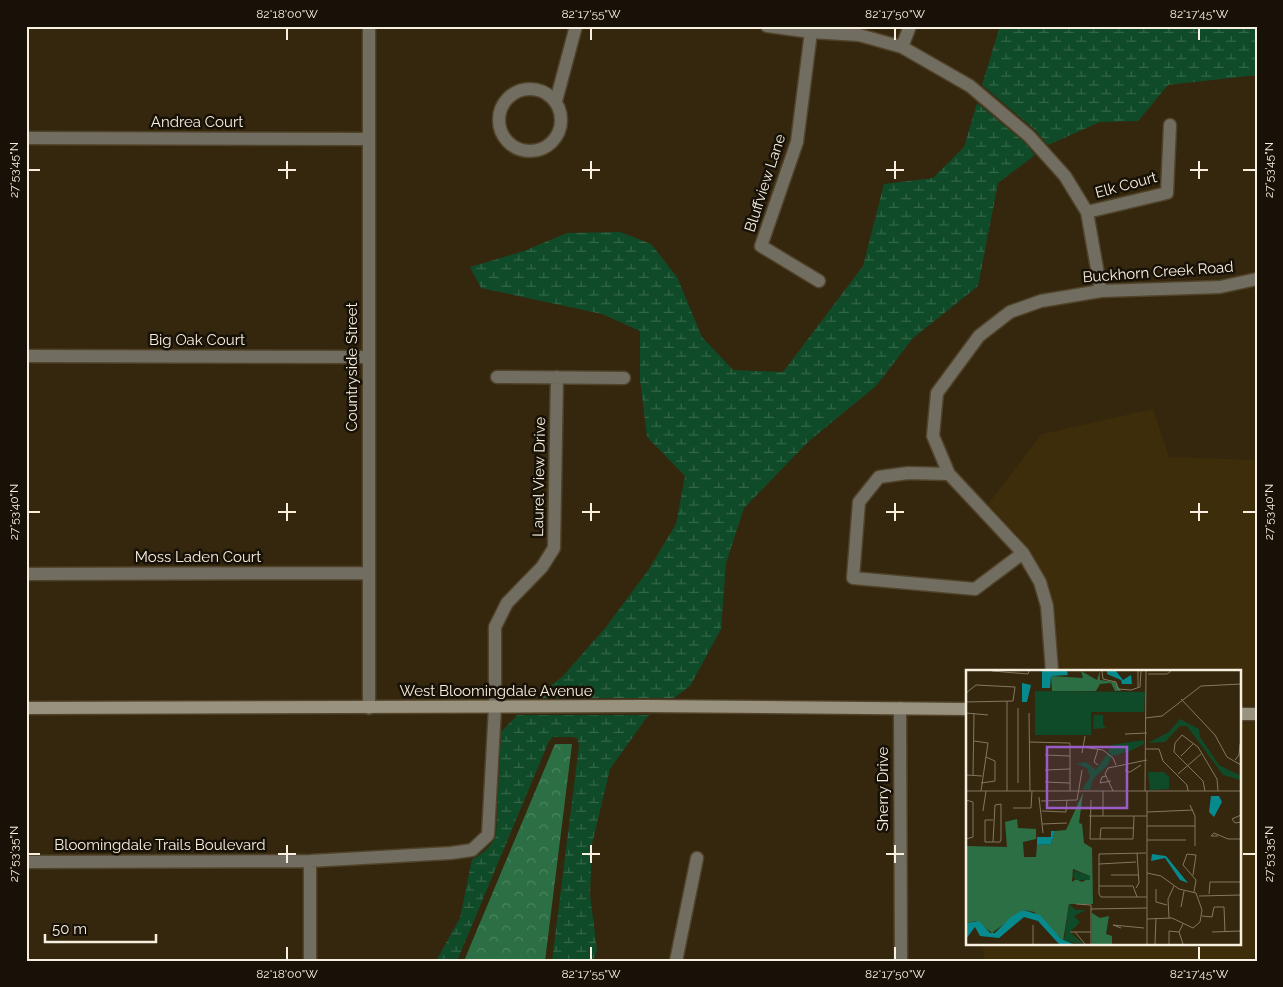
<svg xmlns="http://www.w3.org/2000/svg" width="1283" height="987" font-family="Raleway,sans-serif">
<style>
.built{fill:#3e2d0a}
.forest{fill:url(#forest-crowns)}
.wetland{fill:url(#wetland-marsh)}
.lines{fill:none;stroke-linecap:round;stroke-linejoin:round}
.street-casing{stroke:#50432a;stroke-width:15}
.secondary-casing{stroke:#50432a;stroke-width:15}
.street{stroke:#716d60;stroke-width:12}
.secondary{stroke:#99927e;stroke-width:12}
.ticks{fill:none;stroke:#f7efdf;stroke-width:2}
.labels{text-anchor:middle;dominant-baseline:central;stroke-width:5;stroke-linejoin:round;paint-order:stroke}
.street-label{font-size:15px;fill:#f7efdf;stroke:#171107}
.inset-road{fill:none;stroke:#837761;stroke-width:1}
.view{fill:#9a5dc7;fill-opacity:0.15;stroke:#9a5dc7;stroke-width:2.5}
.inset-edge{fill:none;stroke:#f7efdf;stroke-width:2.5}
.neatline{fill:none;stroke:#f7efdf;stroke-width:2}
.ticks-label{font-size:12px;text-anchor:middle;fill:#f7efdf}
</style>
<defs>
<pattern id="forest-crowns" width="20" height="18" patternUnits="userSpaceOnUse" patternTransform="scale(1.25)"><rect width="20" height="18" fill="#2c6f45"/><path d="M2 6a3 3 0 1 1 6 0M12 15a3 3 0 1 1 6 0" fill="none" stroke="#4b845f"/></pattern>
<pattern id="wetland-marsh" width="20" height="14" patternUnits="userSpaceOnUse" patternTransform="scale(1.25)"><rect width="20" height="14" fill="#104b29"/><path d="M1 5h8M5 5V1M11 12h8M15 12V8" fill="none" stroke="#346548"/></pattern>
</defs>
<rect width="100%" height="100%" fill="#35270d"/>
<path class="built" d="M1153 409 1169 457 1257 460V705H1239V671H1060L1055 605 1047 579 1025 542H1024L988 504 1042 434Z
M1239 722 1257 723V961H984L983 943H1239Z"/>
<path class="forest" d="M555 744H572L545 961H464Z"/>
<path class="wetland" d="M1000 26H1257V75L1168 85 1138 121 1100 122 1048 145 1034 129 982 85Z
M977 103 1024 142 1035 155 998 183 978 286 913 338 876 386 809 441 744 508 726 563 721 629 690 686 674 698H535L563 676 606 627 649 569 676 524 685 476 647 437 640 380V331L602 314 481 288 470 267 524 251 567 233 620 232 651 244 677 277 702 337 733 370 783 372 863 266 884 184 933 178 964 147Z
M517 715H650L647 717 610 769 592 844 590 895 597 950 593 961H552L579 745 577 738 572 737H553L549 741 457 961H436L460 918 472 859C482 855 492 845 496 836L501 732Z"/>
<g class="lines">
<defs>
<path id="street" d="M369 26V708
M767 26 811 32 859 35 902 47 970 86 1029 136 1065 176 1087 212 1101 291
M811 32 797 142 761 246 819 281
M902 47 910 26
M499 120a31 31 0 1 1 62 0a31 31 0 1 1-62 0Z
M556 101 576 26
M26 138 368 139
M1087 212 1167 193 1170 125
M26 356 368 357
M497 377 624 378
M949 474 908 473 879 477 859 502 853 578 975 589 1023 553
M26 574 369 573
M1052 671 1047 606 1040 582 1023 553 949 474 933 436 937 393 979 336 1010 312 1041 301 1101 291 1220 287 1257 279
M900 708 901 961
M26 862 310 861 451 853 472 850 488 835 495 707V627L507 603 542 567 554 548 557 377
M310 961V861
M676 961 697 858"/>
<path id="secondary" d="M26 708 645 706 967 709
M1239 714H1257"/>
</defs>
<use href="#street" class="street-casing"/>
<use href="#secondary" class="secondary-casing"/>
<use href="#street" class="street"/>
<use href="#secondary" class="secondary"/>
</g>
<path class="ticks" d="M287 28V40M591 28V40M895 28V40M1199 28V40M287 161V179M591 161V179M895 161V179M1199 161V179M28 170H40M278 170H296M582 170H600M886 170H904M1190 170H1208M1243 170H1256M287 503V521M591 503V521M895 503V521M1199 503V521M28 512H40M278 512H296M582 512H600M886 512H904M1190 512H1208M1243 512H1256M287 845V863M591 845V863M895 845V863M28 854H40M278 854H296M582 854H600M886 854H904M1243 854H1256M287 947V960M591 947V960M895 947V960M1199 947V960"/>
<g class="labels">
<g class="street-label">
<text x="197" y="122">Andrea Court</text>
<text transform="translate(765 183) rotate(-72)">Bluffview Lane</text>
<text transform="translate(1126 185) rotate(-15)">Elk Court</text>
<text transform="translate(1158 272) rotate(-4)">Buckhorn Creek Road</text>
<text x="197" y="340">Big Oak Court</text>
<text transform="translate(352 367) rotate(-90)">Countryside Street</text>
<text transform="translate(539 477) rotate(-89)">Laurel View Drive</text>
<text x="198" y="557">Moss Laden Court</text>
<text x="496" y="691">West Bloomingdale Avenue</text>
<text transform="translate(883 789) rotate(-90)">Sherry Drive</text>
<text x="160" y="845">Bloomingdale Trails Boulevard</text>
</g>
</g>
<g transform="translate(966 670)">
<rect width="275" height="275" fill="#35270d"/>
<path d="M69 21 179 22 178 42H125V65H69ZM182 102H198L203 107V119L184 120Z" fill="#104b29"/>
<path d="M115 1 131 10 134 1V10L149 12 155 21H149L145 13 134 14 130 21H86L85 6 117 8ZM117 123 113 153 116 154 118 173 126 178 127 234H103L97 271 68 242 57 240 26 263 10 251 0 253V176L41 177 39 152 51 149 52 158 70 159V169L57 172 58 187H70L71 175 85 174 89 161 100 160ZM107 199 124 206V208L116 212 110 209 106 212ZM126 243 134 248 143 246 140 264 146 266V274H126Z" fill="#2c6f45" fill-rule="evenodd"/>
<path d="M214 49 233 59 234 67 253 95 275 106V110L257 105 221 56H214L199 72 182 73 203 62ZM178 70V74L164 81 146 86 142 82 145 75ZM142 83 145 87 142 95 127 109 124 120 116 119 124 107 121 98 110 94 120 92 130 100ZM109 201 124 206V210H110L107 206ZM103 234 110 240H120L108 246 114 252 104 262 117 274 98 271Z" fill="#104b29"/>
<path d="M144 22 156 34 151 39 137 28ZM113 26 133 29 132 40 122 41 119 46 120 54 117 55 106 50 105 43V35ZM81 27H102L97 59H75V43L84 42H81ZM128 45H137V55L140 58 127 59Z" fill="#104b29"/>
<path d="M76 1H101L102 5 85 6 84 18H76ZM141 1H150L157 10 165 5 166 14H156L155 10 141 4ZM56 13 65 15 61 32H56ZM245 126H253L256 132 248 147 243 142ZM85 161H89L85 174 71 175V167H85ZM186 184 200 186 222 213 214 210 199 188 185 191ZM57 240 74 245 95 269 107 274H93L72 251 58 247 33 268 14 266 9 257 0 269V253L13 251 24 263H29L45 247Z" fill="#068a8e"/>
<path class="inset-road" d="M26 1 62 4 63 1M136 1 137 9 150 12 152 19 165 20 174 17 175 1M182 4H201L205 1M172 17V1M0 23 10 15 49 17 47 31 0 32M215 29 249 65 261 87 275 95M41 31V121M52 38V113M0 43 22 45M63 43 64 121M179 48 196 46 235 16 275 14M159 64 181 63M8 71 22 73 15 121M63 72 104 73V121M117 77 137 80 147 88 150 95M132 79 128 92 132 95M179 79H193L197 91 221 115 222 121M116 83 119 66M79 85 104 86M215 86 228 73M269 90 273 85 274 74M160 99V102H164L175 95M79 100 104 99M212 104 235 84M1 105 16 106M7 105 8 43M140 106 136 107 134 113 145 111M79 112 104 113M15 113 29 111V91L20 87M0 121H275M137 121V146M147 121 139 104 142 98 181 90M179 121 180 1M239 121 237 111 208 82 209 73 216 65 232 77 251 109 252 121M73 127 77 163M0 130 7 132V167L0 169M125 130 124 169H167L168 146M75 131 111 130 116 100M224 135 229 146V176M47 138H65L66 121M17 141 20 121M76 141 100 142 101 130M181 142 227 140M275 145 266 149 269 153 275 152M123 146H181M76 154 101 153M181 156H229M252 166H245L248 163 262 169H275M134 169 135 158H168M181 170H220M27 172 29 135 35 134V170L34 172H19V150H27M180 183 133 184V224L135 227H181M133 194 170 192M181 203 195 206 213 219 230 223 236 240 234 252 227 258 206 248 181 249M145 205H173M227 205 230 185 221 184 217 195 230 210 228 222M133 216H167L171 227M170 218 173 213 171 183M190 219V232L201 235M243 224 244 212H275M233 226 275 225M110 234 125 235V274M215 237 218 221M125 239 181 238M236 246 246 247 248 237H258L259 262M203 248 202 229 208 216M155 258 147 255 178 258M104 262H109L119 274M109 262H125M246 262 275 261M67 274V255M181 274V121M189 274 190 248M203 274V261L213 262M217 274 213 262 217 254"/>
<path class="view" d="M81 77H161V138H81Z"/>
<rect width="275" height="275" class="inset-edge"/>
</g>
<rect width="1283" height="987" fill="none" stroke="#171107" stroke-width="55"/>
<path d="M45 934v8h111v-8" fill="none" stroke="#f7efdf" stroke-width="2.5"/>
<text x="52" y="934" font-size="15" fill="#f7efdf" stroke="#171107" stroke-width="4" paint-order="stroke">50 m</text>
<rect x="28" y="28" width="1228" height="932" class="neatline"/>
<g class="ticks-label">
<text x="287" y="18">82°18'00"W</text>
<text x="591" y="18">82°17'55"W</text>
<text x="895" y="18">82°17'50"W</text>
<text x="1199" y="18">82°17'45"W</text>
<text transform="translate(14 170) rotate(-90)" y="4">27°53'45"N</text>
<text transform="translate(1269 170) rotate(-90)" y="4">27°53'45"N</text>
<text transform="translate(14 512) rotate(-90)" y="4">27°53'40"N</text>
<text transform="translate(1269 512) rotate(-90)" y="4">27°53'40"N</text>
<text transform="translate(14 854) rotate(-90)" y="4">27°53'35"N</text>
<text transform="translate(1269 854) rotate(-90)" y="4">27°53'35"N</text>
<text x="287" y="978">82°18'00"W</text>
<text x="591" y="978">82°17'55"W</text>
<text x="895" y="978">82°17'50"W</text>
<text x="1199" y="978">82°17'45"W</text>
</g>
</svg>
